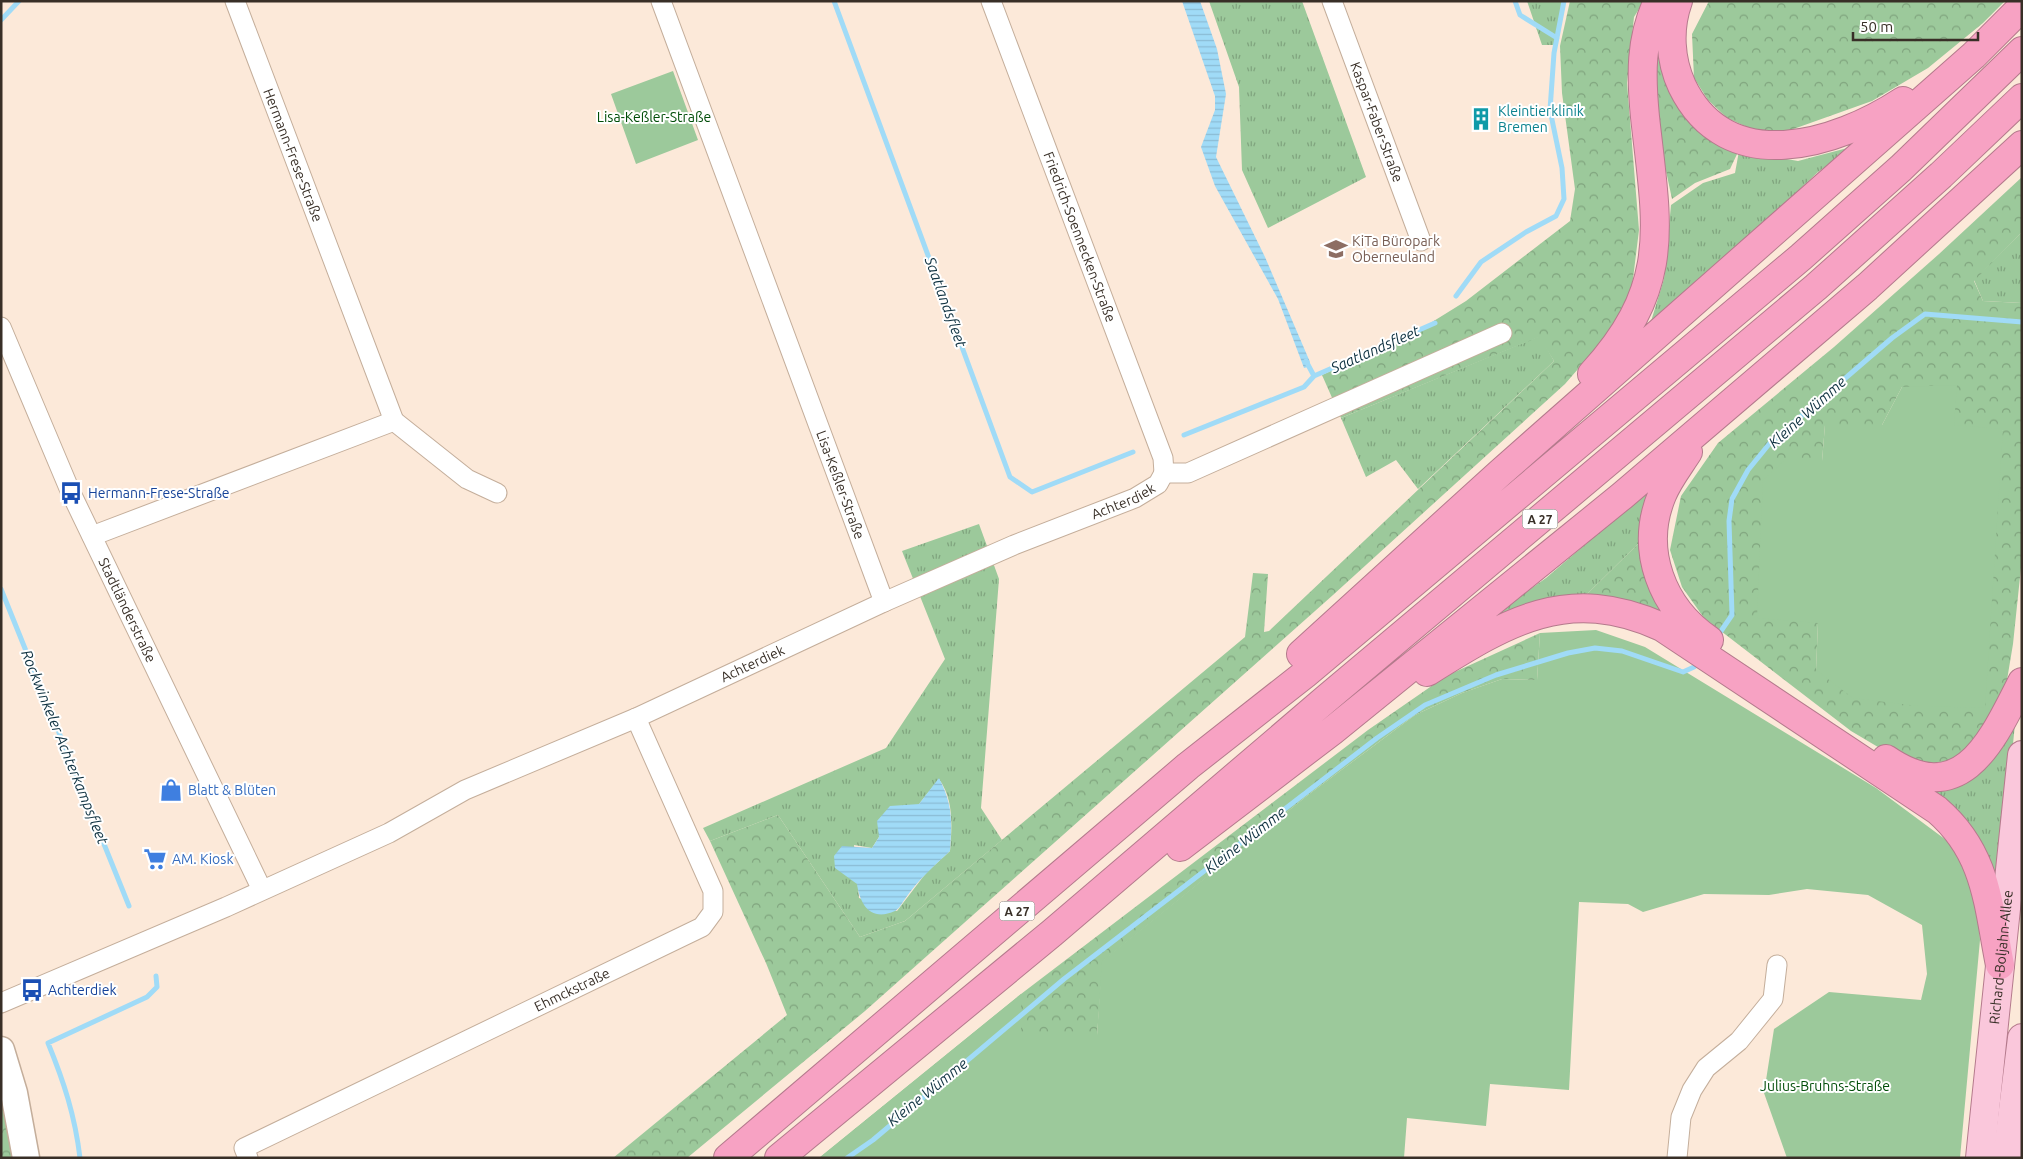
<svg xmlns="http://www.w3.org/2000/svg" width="2023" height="1159" font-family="Ubuntu,sans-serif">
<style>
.grass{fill:url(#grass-tufts);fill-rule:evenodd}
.forest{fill:url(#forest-crowns);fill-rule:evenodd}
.green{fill:#9cc99b}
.water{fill:url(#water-rules)}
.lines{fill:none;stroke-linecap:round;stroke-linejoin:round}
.stream{stroke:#a0dbf7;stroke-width:5}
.street-casing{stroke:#c4ae9b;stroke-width:21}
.secondary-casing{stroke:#c4ae9b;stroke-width:29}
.primary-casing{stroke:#b47a8c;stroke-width:30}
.highway-casing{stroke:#b47a8c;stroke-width:30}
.street{stroke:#fff;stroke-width:19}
.secondary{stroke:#fff;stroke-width:26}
.primary{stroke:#fac7db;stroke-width:28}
.highway{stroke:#f7a2c3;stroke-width:28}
.labels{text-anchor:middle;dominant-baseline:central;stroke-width:4;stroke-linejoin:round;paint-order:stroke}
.shield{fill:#fff;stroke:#746d68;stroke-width:1}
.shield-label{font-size:12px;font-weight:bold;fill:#382f27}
.culture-label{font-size:14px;fill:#0d838f;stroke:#fff;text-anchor:start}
.park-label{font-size:14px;fill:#004d08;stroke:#fff}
.street-label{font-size:14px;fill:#382f27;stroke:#fff}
.education-label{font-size:14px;fill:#785e54;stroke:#fff;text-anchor:start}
.transit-label{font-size:14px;fill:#164399;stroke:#fff;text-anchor:start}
.shop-label{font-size:14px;fill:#366cbe;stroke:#fff;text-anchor:start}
.water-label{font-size:15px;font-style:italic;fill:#0e3140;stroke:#fff}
</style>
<defs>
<pattern id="grass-tufts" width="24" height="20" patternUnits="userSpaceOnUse" patternTransform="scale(1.25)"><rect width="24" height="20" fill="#9cc99b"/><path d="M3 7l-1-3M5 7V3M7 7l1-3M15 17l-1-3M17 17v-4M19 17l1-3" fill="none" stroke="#80a47e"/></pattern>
<pattern id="forest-crowns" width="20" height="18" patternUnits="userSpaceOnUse" patternTransform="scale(1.25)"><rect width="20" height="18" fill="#9cc99b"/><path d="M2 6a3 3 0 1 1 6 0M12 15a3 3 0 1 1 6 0" fill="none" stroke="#80a47e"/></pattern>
<pattern id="water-rules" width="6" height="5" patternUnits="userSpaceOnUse" patternTransform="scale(1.25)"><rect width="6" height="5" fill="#a0dbf7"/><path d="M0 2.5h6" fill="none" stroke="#8bbcd4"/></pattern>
</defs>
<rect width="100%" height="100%" fill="#fce9d9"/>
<path class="grass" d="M1209 1H1302L1366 177 1268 228 1242 170 1239 87Z
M1527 1H1564L1555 45H1542Z
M1855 146 1818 172 1648 331 1664 279 1671 205 1703 183 1735 173 1739 151 1798 161Z
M2022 232V303L1983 301 1974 280Z
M1540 336 1554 361 1418 489 1396 460 1366 477 1341 418Z
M1656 477 1645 537 1578 603 1479 625 1546 578 1601 531Z
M979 524 999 579 981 808 1002 840 905 921 860 937 778 815 710 841 703 828 886 748 945 659 902 551ZM939 779C954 800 952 826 950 851L926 873 897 911 859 898 854 845 872 848 879 837 919 804Z
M2017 705 1997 899 1915 786 1939 790 1969 780 1992 758Z"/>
<path class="forest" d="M1570 1H1644L1634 17 1627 83 1639 230 1632 287 1611 331 1565 384 1333 595 865 1011 687 1158H613L787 1015 766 963 710 841 778 815 860 937 905 921 1245 637 1253 573 1268 574 1264 632 1269 631 1554 361 1539 337 1341 418 1322 375 1416 332 1466 301 1570 221 1575 189 1562 93 1560 46Z
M1709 1H2005L1983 23 1928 68 1872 101 1785 132 1754 130 1727 118 1708 100 1694 78 1692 34Z
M1659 21 1699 125 1738 152 1730 169 1695 183 1672 199 1654 115Z
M2022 177V232L1974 281 1983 301 2022 303V558L2013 644 2006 686 1979 753 1915 769 1851 731 1704 618 1682 587 1670 550 1681 496 1718 443 1834 347 1939 254ZM1902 387 1954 426 2003 430 1816 670 1818 623 1784 461H1822L1825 425H1882Z
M1645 537 1668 614 1578 603Z
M1540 633 1537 680 1502 679 1462 693 1415 715 1308 795 1103 961 1097 1035H1021L819 1158 1021 994 1368 730 1446 676Z
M1 1040 29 1158H1Z"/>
<path class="green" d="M673 71 698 140 636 164 611 94Z
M1957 385 1954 425 2003 429 1985 708 1918 706 1853 698 1816 670 1818 623 1757 618 1763 480 1784 461H1822L1825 425H1882L1902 387Z
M1596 630 1645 647 1876 788 1965 854 1977 894 1980 940 1960 1158H1787L1764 1093 1774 1029 1829 992 1921 1000 1927 974 1922 925 1868 895 1807 889 1769 895 1704 894 1643 912 1628 904 1579 902 1569 1090 1490 1084 1486 1126 1407 1118 1404 1158H819L1021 994V1035H1097L1102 961 1308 795 1415 715 1462 693 1502 679 1537 680 1540 633Z"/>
<path class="water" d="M1182 1H1200L1217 49 1226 94 1216 157 1265 257 1310 362 1308 367 1304 368 1278 299 1215 186 1201 147 1215 110V96Z
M939 778C953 805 952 822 950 851 934 866 917 881 905 899 902 903 899 909 895 911 871 922 860 905 857 884L835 868 834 856 842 846 872 848 879 837 877 821 890 806 919 804Z"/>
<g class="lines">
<path class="stream" d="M834 1 1010 477 1032 492 1133 452
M1515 1 1520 15 1557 38
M1 20 19 1
M1456 296 1481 262 1526 232 1556 216 1564 199 1562 168 1550 110 1554 53 1564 1
M1306 361 1314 376
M1184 435 1304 387 1314 376 1435 323
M1 589 129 906
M1721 631 1732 615 1729 521 1732 499 1748 470 1770 443 1892 338 1925 314 2022 322
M80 1158C75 1116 64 1082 48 1043L147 997 157 987 156 976
M847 1158 873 1140 1064 979 1377 738 1425 705 1496 675 1568 653 1595 648 1622 651 1683 672 1694 667"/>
<defs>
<g id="street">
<path id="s1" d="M661 1 884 602"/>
<path id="s2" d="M991 1 1163 458 1164 473"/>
<path id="s3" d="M1332 1 1421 241"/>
<path id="s4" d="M1 327 71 493 262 890"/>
<path d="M394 421 467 479 497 493"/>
<path d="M1164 473H1188L1502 333"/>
<path d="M92 536 394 421 235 1"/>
<path id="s5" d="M1 1003 226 907 389 833 465 790 636 718 884 602 1014 545 1135 498 1158 484 1164 473"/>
<path id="s6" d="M248 1158 244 1148 702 927 713 912V891L636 718"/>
<path d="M1677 1158 1681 1117 1692 1090 1706 1068 1739 1041 1773 999 1777 965"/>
</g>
<path id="secondary" d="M1 1050 14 1093 26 1158"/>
<g id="primary">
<path id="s7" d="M1980 1158 2022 755"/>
<path d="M2007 1158 2022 1038"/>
</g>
<path id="highway" d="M1678 1C1668 29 1670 60 1682 86 1727 179 1836 145 1903 101
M1592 374C1673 285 1657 226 1645 117 1641 76 1640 39 1658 1
M1688 452C1679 466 1668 480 1662 495 1639 550 1662 608 1709 640
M1301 654 1500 473 1974 55 2022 7
M1427 672C1507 622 1567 584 1662 627L1937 810C1987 853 1988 905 2000 965
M1886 759C1962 811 1992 741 2022 682
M1180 847 1332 731 1622 496 1867 287 2022 145
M728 1158 1188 766 1305 674 1801 257 1901 168 2022 51
M779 1158 1052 933 1326 699 1816 287 1941 175 2022 98"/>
</defs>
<use href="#street" class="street-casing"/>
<use href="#secondary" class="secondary-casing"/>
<use href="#primary" class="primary-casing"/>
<use href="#highway" class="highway-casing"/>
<use href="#street" class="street"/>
<use href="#secondary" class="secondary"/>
<use href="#primary" class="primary"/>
<use href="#highway" class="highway"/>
</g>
<defs>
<symbol id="building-bare" viewBox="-9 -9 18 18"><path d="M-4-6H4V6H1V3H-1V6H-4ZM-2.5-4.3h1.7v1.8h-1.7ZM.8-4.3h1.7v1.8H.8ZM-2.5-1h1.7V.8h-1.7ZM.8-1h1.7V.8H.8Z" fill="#0f9aa8" stroke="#fff" stroke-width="2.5" paint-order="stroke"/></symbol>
<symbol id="school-bare" viewBox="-9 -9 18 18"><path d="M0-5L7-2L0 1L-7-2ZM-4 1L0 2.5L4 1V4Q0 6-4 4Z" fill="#8d6e63" stroke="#fff" stroke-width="2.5" paint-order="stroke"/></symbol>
<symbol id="bus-bare" viewBox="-9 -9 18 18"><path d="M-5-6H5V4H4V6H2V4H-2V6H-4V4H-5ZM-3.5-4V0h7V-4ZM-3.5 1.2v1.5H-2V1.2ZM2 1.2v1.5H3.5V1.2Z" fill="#1a4fb4" stroke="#fff" stroke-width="2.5" paint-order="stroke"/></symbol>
<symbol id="shop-bare" viewBox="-9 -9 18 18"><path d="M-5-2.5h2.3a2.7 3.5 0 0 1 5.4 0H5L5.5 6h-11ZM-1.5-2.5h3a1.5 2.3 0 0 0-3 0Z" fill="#3f7fe0" stroke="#fff" stroke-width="2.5" paint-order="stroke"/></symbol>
<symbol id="supermarket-bare" viewBox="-9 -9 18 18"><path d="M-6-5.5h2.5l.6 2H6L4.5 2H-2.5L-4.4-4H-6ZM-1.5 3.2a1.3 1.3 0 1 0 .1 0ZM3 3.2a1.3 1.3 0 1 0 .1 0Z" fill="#3f7fe0" stroke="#fff" stroke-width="2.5" paint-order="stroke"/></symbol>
</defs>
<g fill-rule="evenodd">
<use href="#building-bare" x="1465" y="103" width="32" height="32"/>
<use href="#school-bare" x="1320" y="233" width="32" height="32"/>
<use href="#bus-bare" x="55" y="477" width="32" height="32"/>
<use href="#shop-bare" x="155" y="774" width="32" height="32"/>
<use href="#supermarket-bare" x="139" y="843" width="32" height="32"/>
<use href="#bus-bare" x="16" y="974" width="32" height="32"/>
</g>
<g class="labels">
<g class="shield">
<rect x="1522.5" y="509.5" width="35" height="19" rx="4"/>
<rect x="999.5" y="901.5" width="35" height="19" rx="4"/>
</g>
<g class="shield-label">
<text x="1540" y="519">A 27</text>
<text x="1017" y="911">A 27</text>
</g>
<g class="culture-label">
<text x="1498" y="111">Kleintierklinik<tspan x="1498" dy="16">Bremen</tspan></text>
</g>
<g class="park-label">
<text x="654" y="117">Lisa-Keßler-Straße</text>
<text x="1825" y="1086">Julius-Bruhns-Straße</text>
</g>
<g class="street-label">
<text stroke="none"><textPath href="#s3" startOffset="129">Kaspar-Faber-Straße</textPath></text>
<text transform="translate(293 155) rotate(69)">Hermann-Frese-Straße</text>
<text stroke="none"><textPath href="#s2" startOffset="252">Friedrich-Soennecken-Straße</textPath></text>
<text stroke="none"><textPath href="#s1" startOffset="516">Lisa-Keßler-Straße</textPath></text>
<text stroke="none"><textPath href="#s5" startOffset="1230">Achterdiek</textPath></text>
<text stroke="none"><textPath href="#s4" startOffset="310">Stadtländerstraße</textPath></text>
<text stroke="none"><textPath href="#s5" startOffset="825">Achterdiek</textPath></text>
<text stroke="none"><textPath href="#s7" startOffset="202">Richard-Boljahn-Allee</textPath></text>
<text stroke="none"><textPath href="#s6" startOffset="375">Ehmckstraße</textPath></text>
</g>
<g class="education-label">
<text x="1352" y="241">KiTa Büropark<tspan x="1352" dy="16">Oberneuland</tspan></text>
</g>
<g class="transit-label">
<text x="88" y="493">Hermann-Frese-Straße</text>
<text x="48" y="990">Achterdiek</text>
</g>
<g class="shop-label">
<text x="188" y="790">Blatt &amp; Blüten</text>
<text x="172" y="859">AM. Kiosk</text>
</g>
<g class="water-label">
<text transform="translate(946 302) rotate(70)">Saatlandsfleet</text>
<text transform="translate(1375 349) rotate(-24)">Saatlandsfleet</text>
<text transform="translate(1807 412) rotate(-42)">Kleine Wümme</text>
<text transform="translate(65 747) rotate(68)">Rockwinkeler Achterkampsfleet</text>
<text transform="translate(1245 840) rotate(-38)">Kleine Wümme</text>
<text transform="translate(927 1092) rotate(-39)">Kleine Wümme</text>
</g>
</g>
<rect width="2023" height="1159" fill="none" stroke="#382f27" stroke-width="5"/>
<path d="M1853 32v8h125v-8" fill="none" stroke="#382f27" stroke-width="2.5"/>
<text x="1860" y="32" font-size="15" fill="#382f27" stroke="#ffffff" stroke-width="4" paint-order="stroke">50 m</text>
</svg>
